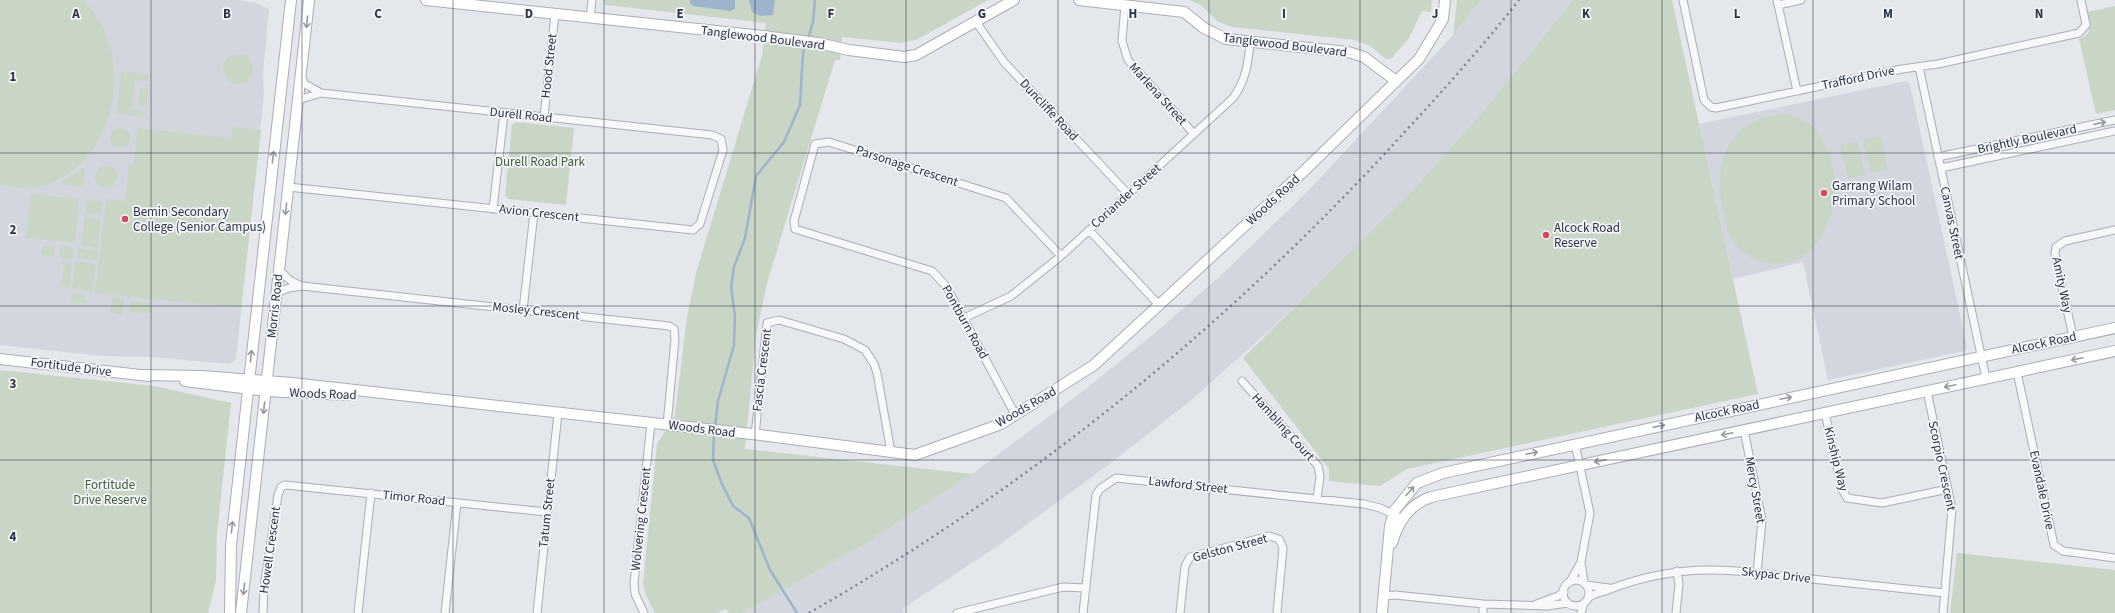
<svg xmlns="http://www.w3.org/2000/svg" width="2115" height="613" font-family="'Source Sans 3',sans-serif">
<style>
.built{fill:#d2d6de}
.green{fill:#c9d6c5}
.water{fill:#9fb4cc}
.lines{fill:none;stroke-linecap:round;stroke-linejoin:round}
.stream{stroke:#9fb4cc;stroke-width:2.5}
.street-casing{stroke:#a9aeb7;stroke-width:9}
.secondary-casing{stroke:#a9aeb7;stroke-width:12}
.street{stroke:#f7f8fa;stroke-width:7}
.secondary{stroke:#fff;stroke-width:10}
.rail{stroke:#7d8696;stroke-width:2.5;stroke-dasharray:2 4;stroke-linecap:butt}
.oneway{stroke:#959aa2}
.oneway2{stroke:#9196a0}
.grid{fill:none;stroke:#2b3445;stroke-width:1;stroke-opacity:0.55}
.poi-dot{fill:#d1495b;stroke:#f4f6f9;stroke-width:1.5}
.labels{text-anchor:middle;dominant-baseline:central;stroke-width:3.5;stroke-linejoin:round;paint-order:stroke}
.street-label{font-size:13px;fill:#2b3445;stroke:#f4f6f9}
.park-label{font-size:13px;fill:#3f6138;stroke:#f4f6f9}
.poi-label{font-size:13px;fill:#2b3445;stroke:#f4f6f9;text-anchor:start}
.grid-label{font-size:13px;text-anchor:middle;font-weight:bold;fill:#2b3445;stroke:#f4f6f9;stroke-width:3.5;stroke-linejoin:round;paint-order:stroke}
</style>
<rect width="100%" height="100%" fill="#e4e7ec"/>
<path class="built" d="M0 0H240L256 3 269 9 263 74 264 95 236 359 230 364 152 357 102 356 0 345Z
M1481 0H1573L1486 108 1412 191 1367 237 1273 327 1190 401 1108 465 999 545 902 609 905 613H743L860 547 972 474 1087 388 1156 332 1218 278 1309 190 1453 35Z
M1906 81 1910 84 1967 347 1964 351 1828 380 1803 262 1733 279 1699 124Z"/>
<path class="green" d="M0 0H83C127 43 124 123 79 165 67 175 52 185 36 188 24 190 12 187 0 185Z
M603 0H988L918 39 901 43 842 37 840 60H835L767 283 756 335 745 449 972 474 860 547 743 613H729L726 609 717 613H655L646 595 643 583 657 444 675 415 687 317 696 273 762 55 766 23 606 5Z
M1190 0H1432L1431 12 1422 11 1409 38 1391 59H1386L1370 46 1355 40 1232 27 1217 21 1202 6Z
M1457 0H1481L1453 35Z
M1573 0H1672L1758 394 1407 469 1380 486 1329 481V469L1243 358 1412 191 1486 108Z
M2115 6V110L2096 114 2079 39 2084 37 2089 32 2088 12Z
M223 69a15 15 0 1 1 30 0a15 15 0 1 1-30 0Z
M124 71 149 75V81L135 80 132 109 146 111 144 117 117 114 121 73Z
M140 88 148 89 146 106 138 105Z
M1783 114C1794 116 1804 119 1813 127 1832 146 1841 189 1831 215 1826 227 1821 242 1810 251 1789 270 1753 267 1735 244 1727 234 1725 220 1722 207 1714 159 1730 119 1783 114Z
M516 122 574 128 566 205 508 199 505 195 512 125Z
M233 127 261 130 241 308 95 293 106 199 125 201 129 164 134 165 137 128 231 138Z
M110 138a10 10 0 1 1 20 0a10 10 0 1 1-20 0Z
M1880 136 1888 170 1871 173 1863 140Z
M1858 141 1865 175 1848 178 1840 145Z
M95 177a11 11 0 1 1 22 0a11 11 0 1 1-22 0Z
M83 168H85L83 187 62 185 63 181Z
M31 194 79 199 75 243 26 238Z
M86 200 102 201 101 214 85 213Z
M85 217 101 220 97 248 81 245Z
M42 246 55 247 54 256 41 255Z
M59 253a7 7 0 1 1 14 0a7 7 0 1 1-14 0Z
M78 248 97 251V260L77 258Z
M76 261 96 264 92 292 72 288Z
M64 263 72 264 69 288 61 286Z
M73 293 83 294 86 303 71 302Z
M113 297 124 299 122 314 110 312Z
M130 301 151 303V313L129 312Z
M0 370 154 386 231 403 217 533 216 581 208 613H0Z
M1957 553 2115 570V613H1950Z"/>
<path class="water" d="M690 0H735V9L730 11 693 6 690 3Z
M749 0H775L773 15 761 16 752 12Z"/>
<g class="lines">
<path class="stream" d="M808 39 813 22 815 0
M715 427 718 401 734 345 735 316 731 287 734 267 745 238 756 176 784 142 800 105 803 53 806 43
M714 432 713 460 722 484 733 506 749 518 770 570 797 613"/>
<defs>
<path id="street" d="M1683 0 1704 100 1711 107 1716 108 1902 69 1938 64 2079 33 2086 25 2081 0
M1777 0 1797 91
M1125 5 1122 41 1128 60 1194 134
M1778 5 1801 0
M590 18 592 0
M976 22 1004 62 1128 194
M1919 67 1986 378
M301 77 305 84 321 93
M544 117 555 14
M1938 157 2115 120
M1941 168 2115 131
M288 187 693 230 700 224 723 150 721 139 712 135 321 93 298 100
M493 209 504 113
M1089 230 1160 306
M279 270 291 281 302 286
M276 293 289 288 302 286 669 326 674 329 675 339 667 425
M523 310 534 213
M964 318 1011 296 1061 256 1233 98C1246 80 1248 64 1250 43
M2073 337 2055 254 2056 247 2065 241 2115 230
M2017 372 2054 545 2063 551 2115 558
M1242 381 1318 466 1320 476 1317 499
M1927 391 1952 509 1943 613
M1825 413 1842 489 1847 498 1882 503 1948 489
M1016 416 946 286 932 271 795 229 794 221 815 144 829 142 1006 198 1061 256
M1744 430 1762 520 1757 573
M755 435 767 323 779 320 844 339 865 350 874 364 877 373 891 452
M1581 562 1584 583
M1563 593a13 13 0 1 1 26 0a13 13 0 1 1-26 0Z
M1570 582 1581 562 1590 513 1575 444
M1586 585 1609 588
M1384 596 1395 595 1483 604 1547 606 1568 603
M1588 598C1594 593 1599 593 1605 591 1647 574 1691 567 1736 571L1945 593
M1534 605 1558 596 1564 592
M263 613 264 587 278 495 281 487 285 485 547 512
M358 613 371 493
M445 613 457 503
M537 613 558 413
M644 613 635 594 634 583 651 423
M957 613 1063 587 1086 588
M1083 613 1096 495 1100 489 1116 478 1364 504 1380 508 1397 516
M1180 613 1185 566 1190 557 1269 536 1279 539 1283 548 1277 613
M1483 613V604
M1581 613 1584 603
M1676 613 1679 584 1677 571"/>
<path id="secondary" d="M426 0 763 36 818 43 849 50 904 57 916 55 1014 0
M1079 0 1184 12 1204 28 1226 39 1348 52 1364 57 1396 81
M0 359 149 376
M142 375 202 376 292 383 752 434 915 455 1001 424 1094 365 1303 172 1419 59 1443 19 1445 0
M185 381 266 391 348 395
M1392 543C1398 522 1410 504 1431 497L2115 351
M230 613 231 545 291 0
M241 613 309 0
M1382 613 1390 526 1395 510 1417 483 1443 473 2115 328"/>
</defs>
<use href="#street" class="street-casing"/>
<use href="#secondary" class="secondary-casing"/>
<use href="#street" class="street"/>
<use href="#secondary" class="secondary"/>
<path class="rail" d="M809 613C1030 486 1229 325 1401 136 1442 92 1482 47 1519 0"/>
</g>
<defs><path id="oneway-shaft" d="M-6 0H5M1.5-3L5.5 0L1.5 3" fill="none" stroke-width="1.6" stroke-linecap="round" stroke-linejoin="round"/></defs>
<g class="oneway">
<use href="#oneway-shaft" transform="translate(307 22) rotate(96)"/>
<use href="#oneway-shaft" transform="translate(273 157) rotate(-83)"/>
<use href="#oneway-shaft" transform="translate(286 209) rotate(96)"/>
<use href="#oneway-shaft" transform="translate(251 356) rotate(-84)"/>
<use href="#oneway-shaft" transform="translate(2077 359) rotate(168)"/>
<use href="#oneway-shaft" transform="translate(1950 386) rotate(168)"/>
<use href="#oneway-shaft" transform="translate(1786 398) rotate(-12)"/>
<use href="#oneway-shaft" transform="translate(264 408) rotate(96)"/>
<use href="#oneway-shaft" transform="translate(1659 426) rotate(-12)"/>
<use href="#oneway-shaft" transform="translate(1727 434) rotate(168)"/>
<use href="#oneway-shaft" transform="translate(1532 453) rotate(-12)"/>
<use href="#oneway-shaft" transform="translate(1600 461) rotate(168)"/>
<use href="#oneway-shaft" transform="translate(1410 491) rotate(-48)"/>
<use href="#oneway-shaft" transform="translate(232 527) rotate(-84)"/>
<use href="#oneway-shaft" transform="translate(244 589) rotate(96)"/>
</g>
<use class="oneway2" href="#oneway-shaft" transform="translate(2100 123) rotate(-12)"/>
<path class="grid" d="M151 0V613M302 0V613M453 0V613M604 0V613M755 0V613M906 0V613M1058 0V613M1209 0V613M1360 0V613M1511 0V613M1662 0V613M1813 0V613M1964 0V613M0 153H2115M0 306H2115M0 460H2115"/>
<g class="poi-dot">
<circle cx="1824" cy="193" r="4"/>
<circle cx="125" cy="219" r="4"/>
<circle cx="1546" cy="235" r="4"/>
</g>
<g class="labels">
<g class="street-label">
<text transform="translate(763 38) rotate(7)">Tanglewood Boulevard</text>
<text transform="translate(1285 45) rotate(7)">Tanglewood Boulevard</text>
<text transform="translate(549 66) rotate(-84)">Hood Street</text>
<text transform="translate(1858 78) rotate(-12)">Trafford Drive</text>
<text transform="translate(1158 94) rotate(48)">Marlena Street</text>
<text transform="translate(1049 110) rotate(47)">Duncliffe Road</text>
<text transform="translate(521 115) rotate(6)">Durell Road</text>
<text transform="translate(2027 139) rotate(-12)">Brightly Boulevard</text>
<text transform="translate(907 166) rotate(18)">Parsonage Crescent</text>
<text transform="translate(1126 196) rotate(-42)">Coriander Street</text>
<text transform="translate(1273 200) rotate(-43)">Woods Road</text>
<text transform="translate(539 213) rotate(6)">Avion Crescent</text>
<text transform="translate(1952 223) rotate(78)">Canvas Street</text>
<text transform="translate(2062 285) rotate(78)">Amity Way</text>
<text transform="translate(275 306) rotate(-84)">Morris Road</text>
<text transform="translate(536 311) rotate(6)">Mosley Crescent</text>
<text transform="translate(965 322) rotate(61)">Pontburn Road</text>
<text transform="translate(2044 343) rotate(-12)">Alcock Road</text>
<text transform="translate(71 367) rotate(7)">Fortitude Drive</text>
<text transform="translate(762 370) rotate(-83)">Fascia Crescent</text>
<text transform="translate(323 394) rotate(2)">Woods Road</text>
<text transform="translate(1026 407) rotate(-30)">Woods Road</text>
<text transform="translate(1727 411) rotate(-12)">Alcock Road</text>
<text transform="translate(1283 427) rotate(48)">Hambling Court</text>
<text transform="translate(702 429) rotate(7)">Woods Road</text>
<text transform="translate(1836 459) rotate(76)">Kinship Way</text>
<text transform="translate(1942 466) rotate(78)">Scorpio Crescent</text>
<text transform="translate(1188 485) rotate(6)">Lawford Street</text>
<text transform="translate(1755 490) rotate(80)">Mercy Street</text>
<text transform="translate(2042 490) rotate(78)">Evandale Drive</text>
<text transform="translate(414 498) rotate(6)">Timor Road</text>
<text transform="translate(547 513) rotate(-84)">Tatum Street</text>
<text transform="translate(641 519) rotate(-84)">Wolvering Crescent</text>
<text transform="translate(1230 548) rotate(-15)">Gelston Street</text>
<text transform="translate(270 550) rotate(-82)">Howell Crescent</text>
<text transform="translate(1776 575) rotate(6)">Skypac Drive</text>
</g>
<g class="park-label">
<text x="540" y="162">Durell Road Park</text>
<text x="110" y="485">Fortitude<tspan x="110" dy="15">Drive Reserve</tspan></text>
</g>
<g class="poi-label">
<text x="1832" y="186">Garrang Wilam<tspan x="1832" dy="15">Primary School</tspan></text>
<text x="133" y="212">Bemin Secondary<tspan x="133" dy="15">College (Senior Campus)</tspan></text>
<text x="1554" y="228">Alcock Road<tspan x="1554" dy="15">Reserve</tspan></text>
</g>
</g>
<g class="grid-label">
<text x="76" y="18">A</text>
<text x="227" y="18">B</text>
<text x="378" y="18">C</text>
<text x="529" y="18">D</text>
<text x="680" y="18">E</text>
<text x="831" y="18">F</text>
<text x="982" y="18">G</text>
<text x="1133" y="18">H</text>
<text x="1284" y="18">I</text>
<text x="1435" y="18">J</text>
<text x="1586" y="18">K</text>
<text x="1737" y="18">L</text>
<text x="1888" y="18">M</text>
<text x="2039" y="18">N</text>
<text x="13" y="81">1</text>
<text x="13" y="234">2</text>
<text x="13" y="388">3</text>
<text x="13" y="541">4</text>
</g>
</svg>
